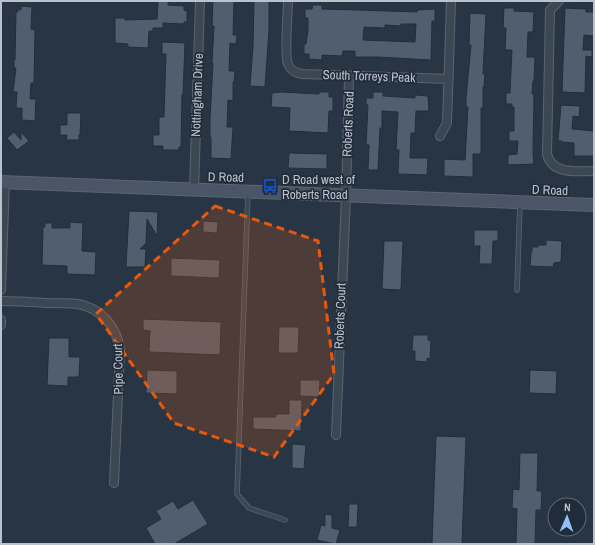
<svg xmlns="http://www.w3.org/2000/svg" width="595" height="545" font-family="'Archivo Narrow',sans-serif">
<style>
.building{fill:#515e6f;stroke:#232e3b;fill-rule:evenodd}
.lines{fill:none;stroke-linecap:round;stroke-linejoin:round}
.lane-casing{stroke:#5b6571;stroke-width:5.5}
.street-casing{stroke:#5b6571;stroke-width:10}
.secondary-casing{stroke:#5b6571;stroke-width:14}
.path{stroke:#486061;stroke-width:1.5;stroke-dasharray:3 3;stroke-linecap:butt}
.lane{stroke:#3c4754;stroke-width:4}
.street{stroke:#3c4754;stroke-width:8}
.secondary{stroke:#4a5667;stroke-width:12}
.marked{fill:#e8590c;fill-opacity:0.2;stroke:#e8590c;stroke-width:3;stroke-dasharray:8 5;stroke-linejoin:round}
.labels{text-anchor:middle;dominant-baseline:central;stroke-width:3.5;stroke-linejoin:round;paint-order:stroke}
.street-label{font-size:13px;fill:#bac2cd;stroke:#202c39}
.poi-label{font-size:13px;fill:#bac2cd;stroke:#202c39;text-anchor:start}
</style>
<rect width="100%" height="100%" fill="#273544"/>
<path class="building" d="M158 1H168V5L184 6V10L187 11V22H184V24L163 23V28H153V31H149L148 48 128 47V44L115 43V18H125V20L157 19Z
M213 1H234L233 35H237L236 44 230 43 229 71H235L234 82H233V101L228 100 227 127H233L231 159 211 158V137H210V119L213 63H212L214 26H212Z
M254 1H269V30L265 87 250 86 253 46Z
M313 5H322V9L358 10 417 12V10L435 9V21H432L431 60 378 57H355V51H343L342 56 322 55V60L309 59V54H304V44H306L308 30V18H305V9H312ZM401 24H416L415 42 363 40 364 27 385 28V25L401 26Z
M21 6 32 7 31 29 35 30 34 83H31L30 99H36L35 121 22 120V108H16L17 92H13L16 68H14V60H15L16 12H18V9L21 10Z
M504 8H514V11L534 12 533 32H528L527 57H535L534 81H533L532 94H534L533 154 534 164 508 165V155L517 154 518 141H509V131H514V107H512V104H506V93H510L512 50H505L506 28H503Z
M565 8 586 9V12H594V36L584 35 583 50H592V57L586 56 585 93 562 92Z
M470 13 486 14 483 74H485L484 87H483V108H481V154H473V177L444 176V159L465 160 468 107H466V98L471 45H469Z
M162 42 185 43 183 95H182L181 147H179V150H163V146H153V135H159V117H164L166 54H162Z
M281 92 319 94V92H329V97H333V111H329L328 133 289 131 290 108 271 107 272 93Z
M373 92H383V96L415 98V95L428 96 429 111H416L415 133H411L410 158H428L427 175 398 174 399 150H396L398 112 382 111V128H380L378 170H368L369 145H366L368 105H366V98H373Z
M561 105 580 106 579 117 573 116 572 129 594 131V156H574V143L562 142V141H558Z
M67 113H81L80 135H79V140H66L67 135H60V125H67Z
M14 132 21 140V132L29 141 17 150 7 138Z
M289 153 327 154V169L288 168Z
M129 211 158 212 157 236 147 219 146 243 140 249H146L145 267H126Z
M203 221 218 222 217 233 203 232Z
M70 222 83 223 82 251 96 252 95 275 67 274V266L42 265 43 227H45V223H52V228H70Z
M474 230H498V241H493L492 264H479L480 246H474Z
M546 240 562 241 561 262 554 263 553 267 530 266 531 252H532V247H538V245H546Z
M384 241H403L401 290 382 289Z
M171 258 220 260 219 278 171 276Z
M143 319 221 322 220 355 149 352 150 331 143 330Z
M279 327H299L298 353H278Z
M413 335H428V340L431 341 430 359 427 358V362L415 361V351H412Z
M49 338H69V357H80L79 377H68V386L47 385Z
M147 370 177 371V394L146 393Z
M530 370 557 371 556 394 529 393Z
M300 380H320L319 397 300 396Z
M289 400H302L301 431 253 429V417H276V414H289Z
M436 436 466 437 462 544H432Z
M292 444 306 445 304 469 292 468Z
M520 453H538L537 491H542L541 510H536L535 544H516L517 509 512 508 513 489 519 490Z
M193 500 208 524 174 544H155L146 528 161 519 156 511 173 501 178 509Z
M349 504H358L357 527H348Z
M325 514 332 515V528L340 530 336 544 317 540 321 525 325 526Z"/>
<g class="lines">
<defs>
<path id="lane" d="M248 193 237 494 249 508 285 520
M517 290 520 203"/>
<path id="street" d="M288 1C288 14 284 54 288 64 290 70 296 73 302 74L449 79
M559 1 550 10 547 154C552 175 577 171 594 171
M440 136 447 123 451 1
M194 190 200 1
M1 290 5 182
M1 301C16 301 32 302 47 303 57 303 68 303 78 304 101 308 117 327 120 350L114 483
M1 320V325
M336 435 346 196 349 76"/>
<path id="secondary" d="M1 182 594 205"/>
</defs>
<use href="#lane" class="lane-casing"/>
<use href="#street" class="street-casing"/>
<use href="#secondary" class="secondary-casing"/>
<path class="path" d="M242 178 246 177"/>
<use href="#lane" class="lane"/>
<use href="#street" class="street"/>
<use href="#secondary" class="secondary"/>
</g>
<path class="marked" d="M215 206 318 241 334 374 274 457 174 423 96 314Z"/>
<defs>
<symbol id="bus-bare" viewBox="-9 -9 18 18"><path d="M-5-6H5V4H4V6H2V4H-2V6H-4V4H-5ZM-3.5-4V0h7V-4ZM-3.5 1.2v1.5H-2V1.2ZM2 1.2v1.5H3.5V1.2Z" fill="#1a4fb4" stroke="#202c39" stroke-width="2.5" paint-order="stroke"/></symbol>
</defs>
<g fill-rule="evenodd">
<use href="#bus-bare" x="259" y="175" width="22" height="22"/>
</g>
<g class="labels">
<g class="street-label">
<text transform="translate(369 76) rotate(2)">South Torreys Peak</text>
<text transform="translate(197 95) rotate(-88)">Nottingham Drive</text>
<text transform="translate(348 124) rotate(-88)">Roberts Road</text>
<text transform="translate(226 177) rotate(1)">D Road</text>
<text transform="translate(550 190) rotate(2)">D Road</text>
<text transform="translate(340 316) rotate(-88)">Roberts Court</text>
<text transform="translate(118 369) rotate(-91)">Pipe Court</text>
</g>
<g class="poi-label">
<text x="282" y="179">D Road west of<tspan x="282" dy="15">Roberts Road</tspan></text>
</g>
</g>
<rect width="595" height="545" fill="none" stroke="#bac2cd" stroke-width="4"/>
<g transform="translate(567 517) rotate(2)"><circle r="19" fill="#202c39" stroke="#5e6874"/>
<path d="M0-3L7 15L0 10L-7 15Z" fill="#93bff9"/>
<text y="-6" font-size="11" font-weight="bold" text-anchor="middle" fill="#bac2cd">N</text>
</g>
</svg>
